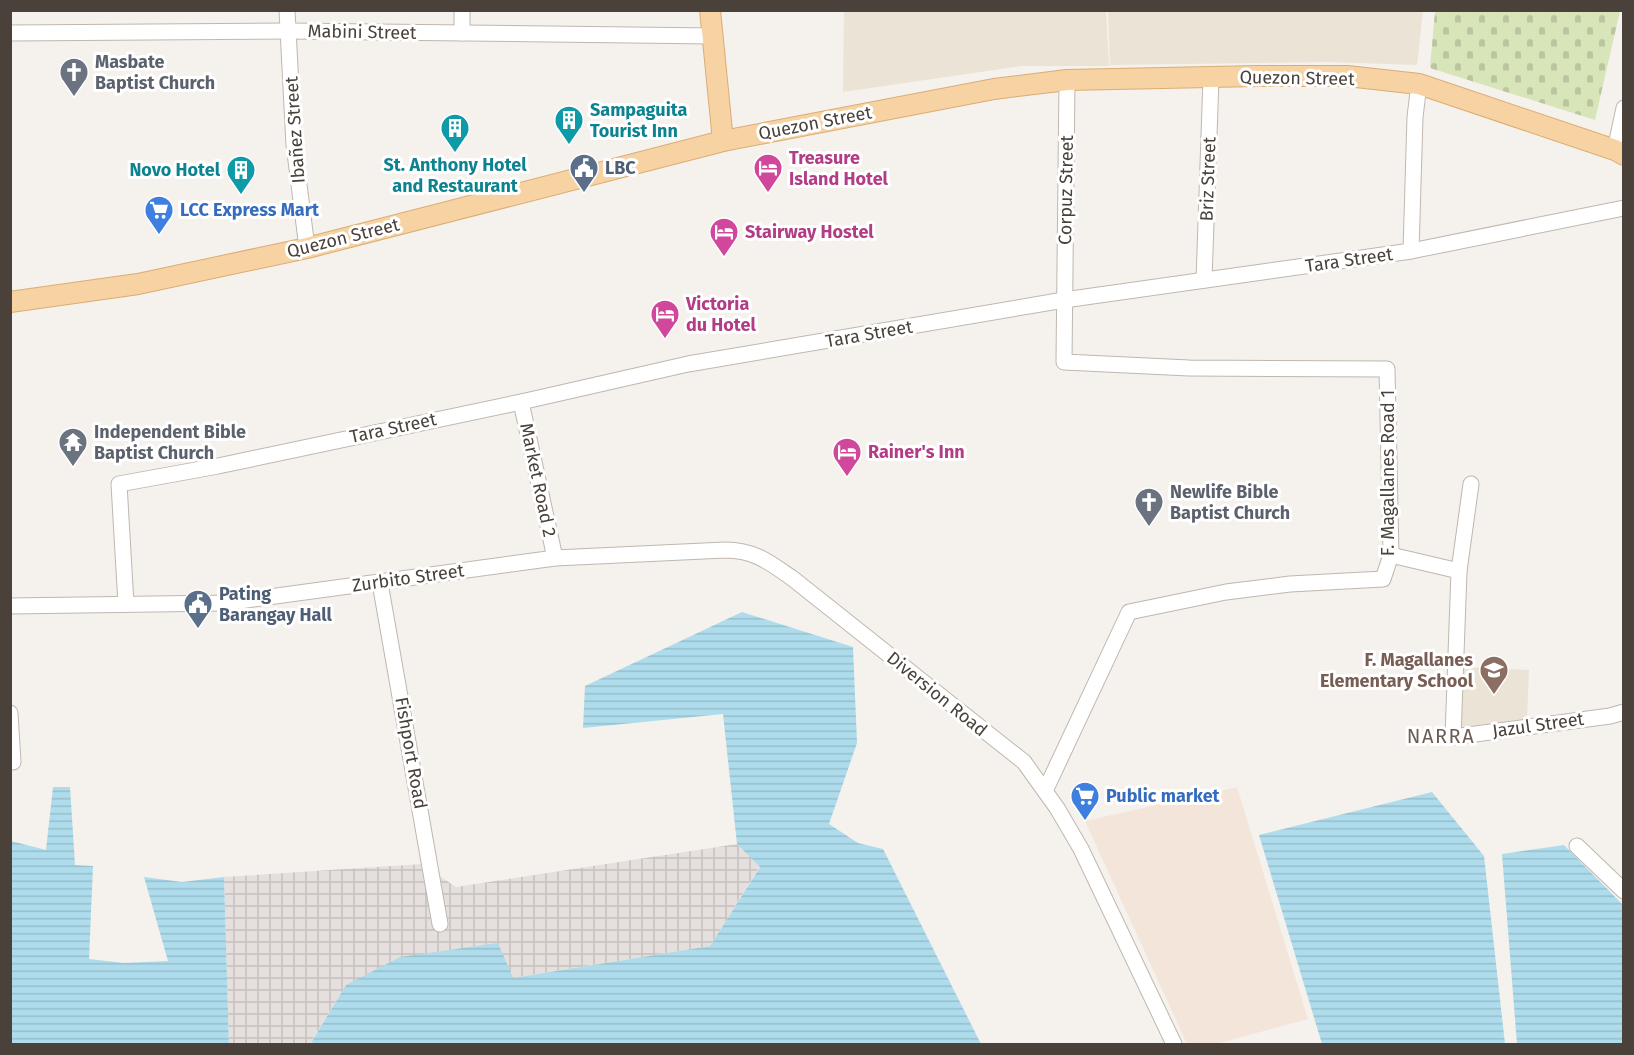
<svg xmlns="http://www.w3.org/2000/svg" width="1634" height="1055" viewBox="0 0 1634 1055" font-family="'Fira Sans',sans-serif">
	<style>
		.commercial { fill: #f4e5da }
		.industrial { fill: url(#industrial-grid) }
		.education { fill: #ece3d7 }
		.cemetery { fill: url(#cemetery-stones) }
		.water { fill: url(#water-rules) }
		.lines { fill: none; stroke-linecap: round; stroke-linejoin: round }
		.minor-casing { stroke: #c0b7af; stroke-width: 17 }
		.major-casing { stroke: #dbad73; stroke-width: 22 }
		.minor { stroke: #fff; stroke-width: 15 }
		.major { stroke: #f7d2a3; stroke-width: 20 }
		.labels { text-anchor: middle; dominant-baseline: central; stroke-width: 6; stroke-linejoin: round; paint-order: stroke }
		.street-label { font-size: 18px; fill: #49413a; stroke: #fff }
		.worship-label { font-size: 18px; font-weight: bold; fill: #5b616d; stroke: #fff; text-anchor: start }
		.culture-label { font-size: 18px; font-weight: bold; fill: #0d838f; stroke: #fff; text-anchor: start }
		.hotel-label { font-size: 18px; font-weight: bold; fill: #b23c85; stroke: #fff; text-anchor: start }
		.service-label { font-size: 18px; font-weight: bold; fill: #4e5e75; stroke: #fff; text-anchor: start }
		.shop-label { font-size: 18px; font-weight: bold; fill: #366cbe; stroke: #fff; text-anchor: start }
		.education-label { font-size: 18px; font-weight: bold; fill: #785e54; stroke: #fff; text-anchor: end }
		.neighbourhood-label { font-size: 20px; letter-spacing: 1.5px; fill: #6b5d52; stroke: #fff }
	</style>
	<defs>
		<pattern id="industrial-grid" width="8" height="8" patternUnits="userSpaceOnUse" patternTransform="scale(1.5)"><rect width="8" height="8" fill="#e5e0dd"/><path d="M0 4h8M4 0v8" fill="none" stroke="#c6c1be"/></pattern>
		<pattern id="cemetery-stones" width="16" height="16" patternUnits="userSpaceOnUse" patternTransform="scale(1.5)"><rect width="16" height="16" fill="#d8e5b9"/><path d="M2 7V4a2 2 0 0 1 4 0v3zM10 15v-3a2 2 0 0 1 4 0v3z" fill="#bbc6a0"/></pattern>
		<pattern id="water-rules" width="6" height="5" patternUnits="userSpaceOnUse" patternTransform="scale(1.5)"><rect width="6" height="5" fill="#aedcec"/><path d="M0 2.5h6" fill="none" stroke="#97becb"/></pattern>
	</defs>
	<rect width="100%" height="100%" fill="#f5f1ec"/>
	<polygon class="commercial" points="1237,787 1308,1019 1216,1044 1187,1044 1085,821"/>
	<polygon class="industrial" points="737,844 760,866 710,946 513,978 346,985 312,1040 313,1044 229,1044 224,877 422,864 456,887"/>
	<g class="education">
		<polygon points="844,11 1106,11 1109,66 1021,66 843,92"/>
		<polygon points="1108,11 1108,10 1423,11 1417,65 1328,62 1110,65"/>
		<polygon points="1461,667 1529,670 1527,720 1460,727"/>
	</g>
	<polygon class="cemetery" points="1435,11 1620,11 1595,120 1430,68"/>
	<g class="water">
		<polygon points="742,612 853,647 857,743 829,824 858,843 883,849 981,1044 313,1044 312,1041 346,985 400,957 498,943 513,978 710,946 760,867 737,844 723,714 583,728 585,686"/>
		<polygon points="53,787 70,787 75,865 93,866 89,959 124,963 168,961 144,877 182,882 224,877 229,1044 11,1044 11,841 46,850"/>
		<polygon points="1432,792 1484,856 1505,1044 1322,1044 1259,835"/>
		<polygon points="1564,845 1623,905 1623,1044 1517,1044 1502,854"/>
	</g>
	<g class="lines">
		<g class="minor-casing">
			<g id="minor">
				<polyline points="287,10 294,145 307,248"/>
				<polyline points="10,33 288,31 713,36"/>
				<polyline points="462,33 462,10"/>
				<polyline points="1615,150 1624,108"/>
				<polyline points="1411,251 1415,117 1419,84"/>
				<polyline points="1204,280 1211,78"/>
				<polyline points="521,402 555,558"/>
				<polyline points="1471,484 1459,571 1453,737 1610,716 1624,712"/>
				<polyline points="1391,555 1459,571"/>
				<polyline points="380,583 440,924"/>
				<polyline points="126,604 119,484 218,466 521,402 688,364 1064,300 1411,251 1624,208"/>
				<path d="M10 606 225 603 555 558 725 550C754 550 769 562 792 578L1024 762 1057 808 1081 849 1174 1044"/>
				<polyline points="10,713 13,762"/>
				<polyline points="1045,791 1129,612 1226,592 1290,584 1383,579 1391,555 1387,369 1189,368 1064,362 1067,80"/>
				<polyline points="1577,846 1624,891"/>
			</g>
		</g>
		<g class="major-casing">
			<g id="major">
				<polyline points="710,10 723,141"/>
				<polyline points="10,302 138,284 307,248 723,141 994,89 1067,80 1258,76 1347,76 1419,84 1615,150 1624,155"/>
			</g>
		</g>
		<use href="#minor" class="minor"/>
		<use href="#major" class="major"/>
	</g>
	<defs>
		<g id="church-pin" transform="scale(1.5)"><path d="M0 17L-7.5 6A9.5 9.5 0 1 1 7.5 6Z" fill="#6b7280" stroke="#fff"/><path d="M-1.2-6h2.4v3.5h3.3v2.4h-3.3V6h-2.4V-.1h-3.3v-2.4h3.3Z" fill="#fff"/></g>
		<g id="building-pin" transform="scale(1.5)"><path d="M0 17L-7.5 6A9.5 9.5 0 1 1 7.5 6Z" fill="#0f9aa8" stroke="#fff"/><path d="M-4-6H4V6H1V3H-1V6H-4ZM-2.5-4.3h1.7v1.8h-1.7ZM.8-4.3h1.7v1.8H.8ZM-2.5-1h1.7V.8h-1.7ZM.8-1h1.7V.8H.8Z" fill="#fff"/></g>
		<g id="civic-pin" transform="scale(1.5)"><path d="M0 17L-7.5 6A9.5 9.5 0 1 1 7.5 6Z" fill="#5c6f8a" stroke="#fff"/><path d="M-.6-6.5H3V-4.5H.6V-3L4-1V1h2V6H-6V1h2V-1L-.6-3ZM-1.2 2.5V6h2.4V2.5Z" fill="#fff"/></g>
		<g id="hotel-pin" transform="scale(1.5)"><path d="M0 17L-7.5 6A9.5 9.5 0 1 1 7.5 6Z" fill="#d1479c" stroke="#fff"/><path d="M-6-4.5h1.5V1H6V5H4.5V3h-9V5H-6ZM-4 0a1.8 1.8 0 1 1 3.6 0ZM.5 0V-2.5h3Q6-2.5 6 0Z" fill="#fff"/></g>
		<g id="supermarket-pin" transform="scale(1.5)"><path d="M0 17L-7.5 6A9.5 9.5 0 1 1 7.5 6Z" fill="#3f7fe0" stroke="#fff"/><path d="M-6-5.5h2.5l.6 2H6L4.5 2H-2.5L-4.4-4H-6ZM-1.5 3.2a1.3 1.3 0 1 0 .1 0ZM3 3.2a1.3 1.3 0 1 0 .1 0Z" fill="#fff"/></g>
		<g id="temple-pin" transform="scale(1.5)"><path d="M0 17L-7.5 6A9.5 9.5 0 1 1 7.5 6Z" fill="#6b7280" stroke="#fff"/><path d="M0-6L5-2H3V0L6.5 2.5H4V6H1.5V3h-3V6H-4V2.5H-6.5L-3 0V-2H-5Z" fill="#fff"/></g>
		<g id="school-pin" transform="scale(1.5)"><path d="M0 17L-7.5 6A9.5 9.5 0 1 1 7.5 6Z" fill="#8d6e63" stroke="#fff"/><path d="M0-5L7-2L0 1L-7-2ZM-4 1L0 2.5L4 1V4Q0 6-4 4Z" fill="#fff"/></g>
	</defs>
	<g fill-rule="evenodd">
		<use href="#church-pin" x="74" y="72"/>
		<use href="#building-pin" x="569" y="120"/>
		<use href="#building-pin" x="455" y="128"/>
		<use href="#civic-pin" x="584" y="168"/>
		<use href="#hotel-pin" x="768" y="168"/>
		<use href="#building-pin" x="241" y="170"/>
		<use href="#supermarket-pin" x="159" y="210"/>
		<use href="#hotel-pin" x="724" y="232"/>
		<use href="#hotel-pin" x="665" y="314"/>
		<use href="#temple-pin" x="73" y="442"/>
		<use href="#hotel-pin" x="847" y="452"/>
		<use href="#church-pin" x="1149" y="502"/>
		<use href="#civic-pin" x="198" y="604"/>
		<use href="#school-pin" x="1494" y="670"/>
		<use href="#supermarket-pin" x="1085" y="796"/>
	</g>
	<g class="labels">
		<g class="street-label">
			<text transform="translate(362 32) rotate(1)">Mabini Street</text>
			<text transform="translate(1297 78) rotate(1)">Quezon Street</text>
			<text transform="translate(815 123) rotate(-11)">Quezon Street</text>
			<text transform="translate(295 130) rotate(-94)">Ibañez Street</text>
			<text transform="translate(1208 179) rotate(-88)">Briz Street</text>
			<text transform="translate(1066 190) rotate(-89)">Corpuz Street</text>
			<text transform="translate(343 238) rotate(-14)">Quezon Street</text>
			<text transform="translate(1349 260) rotate(-8)">Tara Street</text>
			<text transform="translate(869 334) rotate(-10)">Tara Street</text>
			<text transform="translate(393 428) rotate(-12)">Tara Street</text>
			<text transform="translate(1388 473) rotate(-90)">F. Magallanes Road 1</text>
			<text transform="translate(538 480) rotate(78)">Market Road 2</text>
			<text transform="translate(408 578) rotate(-8)">Zurbito Street</text>
			<text transform="translate(937 694) rotate(39)">Diversion Road</text>
			<text transform="translate(1538 725) rotate(-8)">Jazul Street</text>
			<text transform="translate(411 753) rotate(80)">Fishport Road</text>
		</g>
		<g class="worship-label">
			<text x="95" y="62">Masbate<tspan x="95" dy="21">Baptist Church</tspan></text>
			<text x="94" y="432">Independent Bible<tspan x="94" dy="21">Baptist Church</tspan></text>
			<text x="1170" y="492">Newlife Bible<tspan x="1170" dy="21">Baptist Church</tspan></text>
		</g>
		<g class="culture-label">
			<text x="590" y="110">Sampaguita<tspan x="590" dy="21">Tourist Inn</tspan></text>
			<text x="455" y="165" text-anchor="middle">St. Anthony Hotel<tspan x="455" dy="21">and Restaurant</tspan></text>
			<text x="220" y="170" text-anchor="end">Novo Hotel</text>
		</g>
		<g class="hotel-label">
			<text x="789" y="158">Treasure<tspan x="789" dy="21">Island Hotel</tspan></text>
			<text x="745" y="232">Stairway Hostel</text>
			<text x="686" y="304">Victoria<tspan x="686" dy="21">du Hotel</tspan></text>
			<text x="868" y="452">Rainer's Inn</text>
		</g>
		<g class="service-label">
			<text x="605" y="168">LBC</text>
			<text x="219" y="594">Pating<tspan x="219" dy="21">Barangay Hall</tspan></text>
		</g>
		<g class="shop-label">
			<text x="180" y="210">LCC Express Mart</text>
			<text x="1106" y="796">Public market</text>
		</g>
		<g class="education-label">
			<text x="1473" y="660">F. Magallanes<tspan x="1473" dy="21">Elementary School</tspan></text>
		</g>
		<g class="neighbourhood-label">
			<text x="1441" y="736">NARRA</text>
		</g>
	</g>
	<rect width="1634" height="1055" fill="none" stroke="#49413a" stroke-width="24"/>
</svg>
